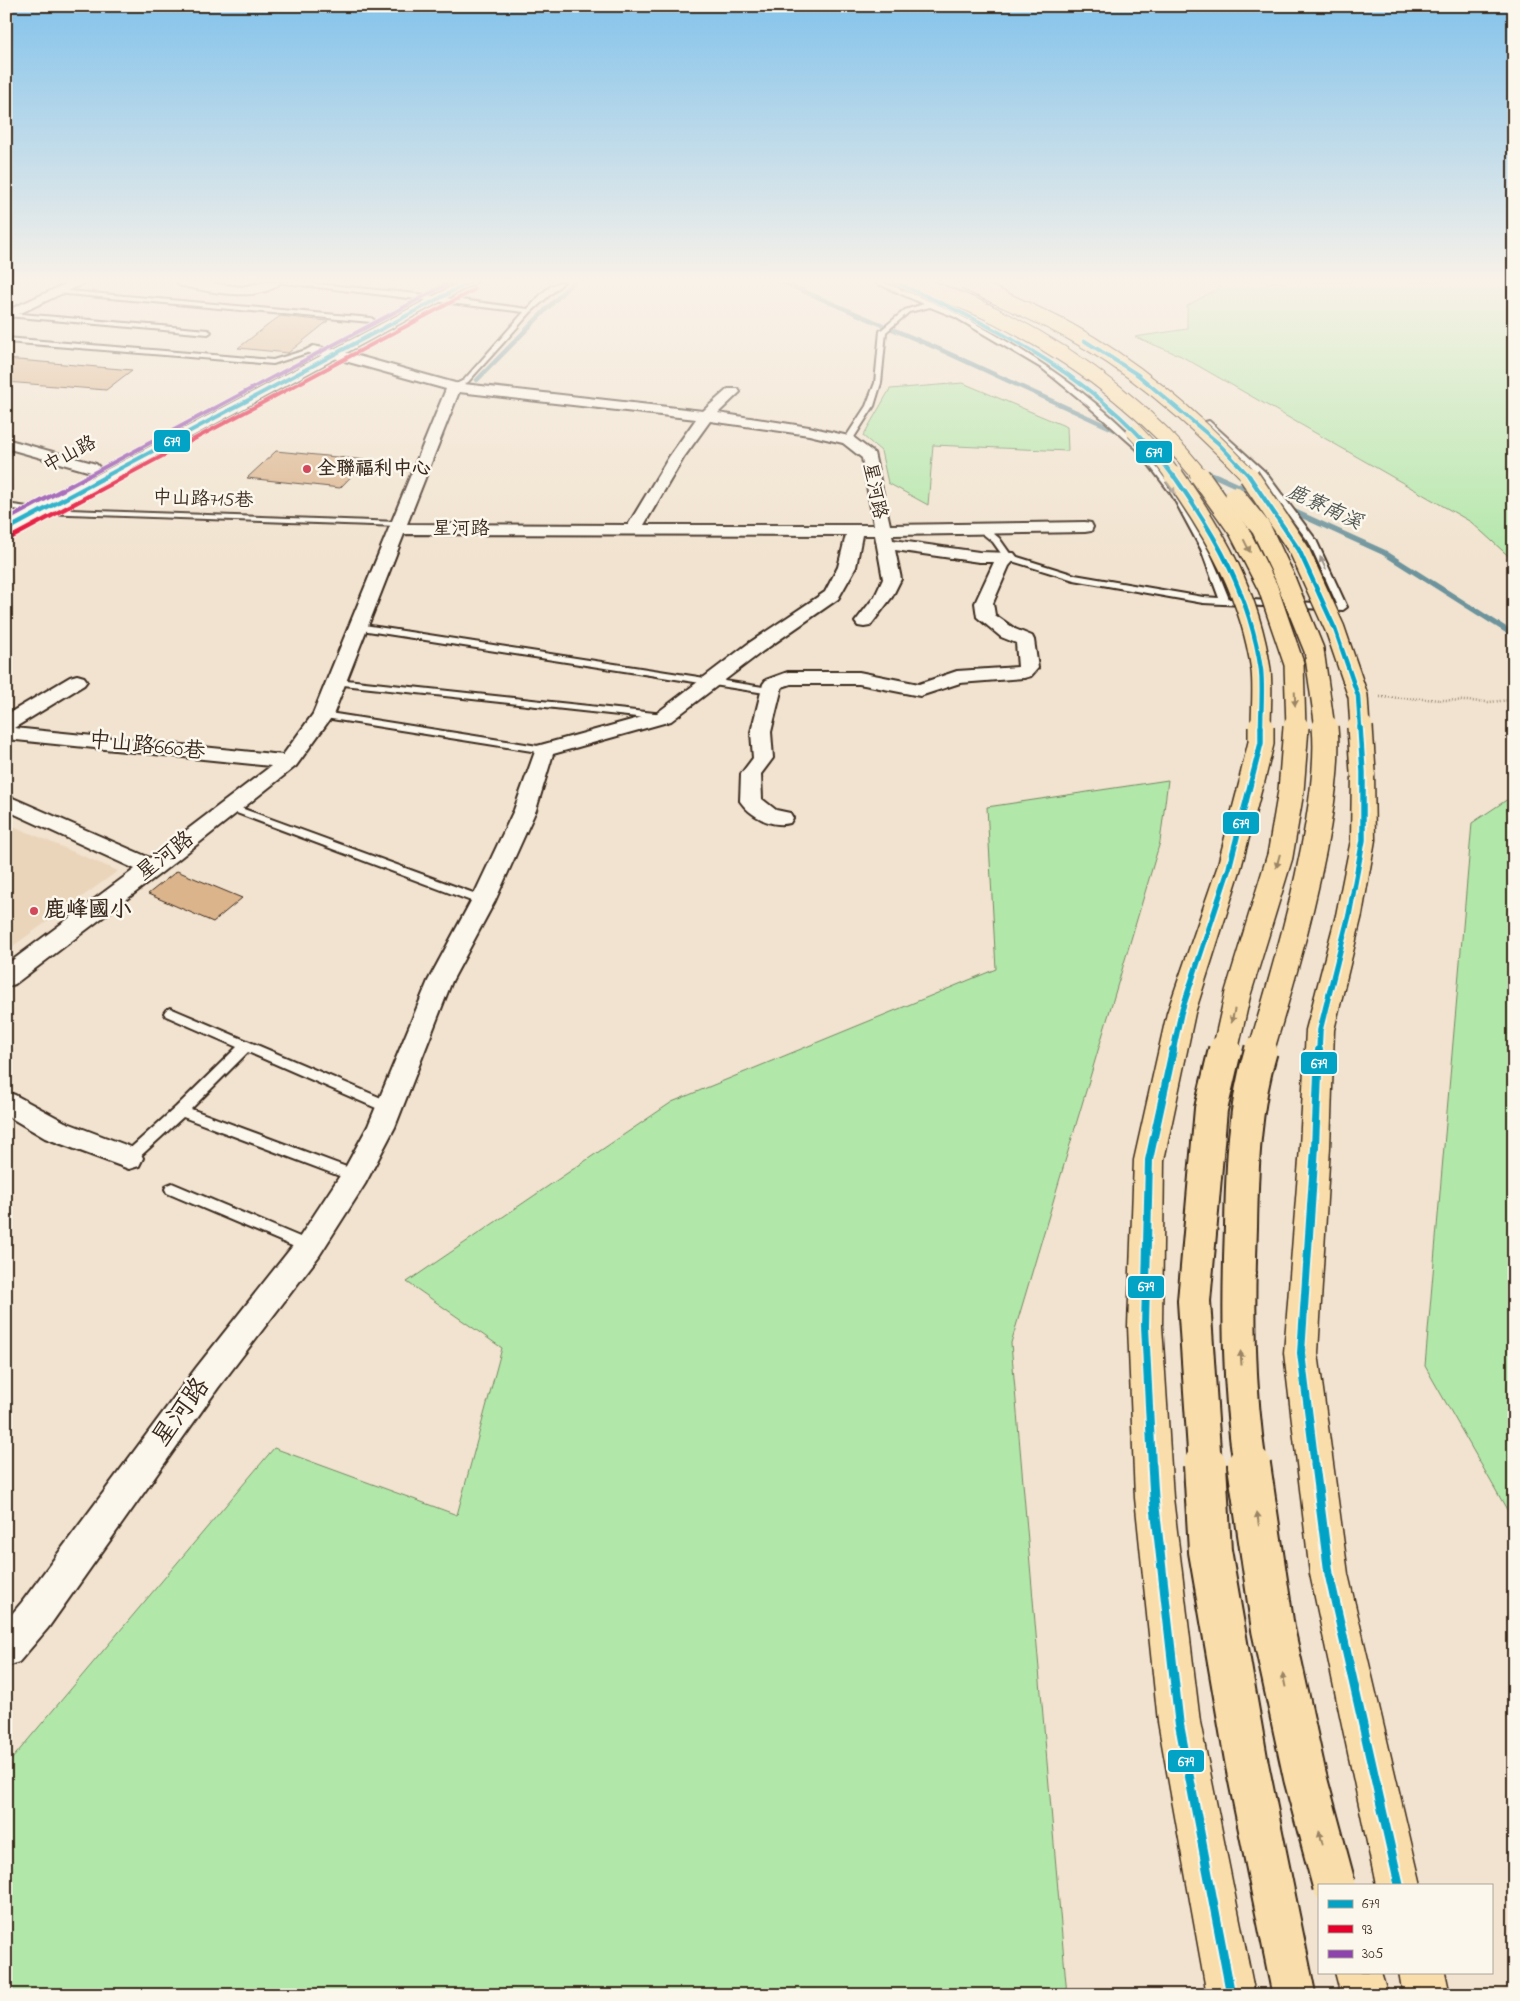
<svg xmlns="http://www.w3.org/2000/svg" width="1520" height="2001" viewBox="0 0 1520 2001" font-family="'Indie Flower','LXGW WenKai TC',sans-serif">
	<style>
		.built { fill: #ead5bb }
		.green { fill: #b2e7aa; stroke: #768864 }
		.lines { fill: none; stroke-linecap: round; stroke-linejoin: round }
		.stream-far1 { stroke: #6d939c; stroke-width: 4.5 }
		.stream { stroke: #6d939c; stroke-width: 5.5 }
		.building { fill: #dbb48c; stroke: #3b2a1e }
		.service-casing { stroke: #3b2a1e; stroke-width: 4 }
		.minor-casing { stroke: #3b2a1e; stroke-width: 4 }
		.tertiary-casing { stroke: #3b2a1e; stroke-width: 3 }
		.primary-casing { stroke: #3b2a1e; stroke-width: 3 }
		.path { stroke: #3b2a1e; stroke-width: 2.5; stroke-dasharray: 0.5 2.5; stroke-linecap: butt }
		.service { fill: #fbf7ec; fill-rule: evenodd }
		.minor { fill: #fbf7ec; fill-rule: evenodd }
		.tertiary { fill: #fbf7ec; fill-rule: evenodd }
		.primary { fill: #f9deab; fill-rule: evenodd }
		.primary-bridge-far4-casing { stroke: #3b2a1e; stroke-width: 17; stroke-linecap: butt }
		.primary-bridge-far3-casing { stroke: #3b2a1e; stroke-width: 22; stroke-linecap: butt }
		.primary-bridge-far2-casing { stroke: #3b2a1e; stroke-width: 28; stroke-linecap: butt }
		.primary-bridge-far1-casing { stroke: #3b2a1e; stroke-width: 36; stroke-linecap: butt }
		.primary-bridge-casing { stroke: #3b2a1e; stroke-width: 46; stroke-linecap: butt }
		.primary-bridge-far4 { stroke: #f9deab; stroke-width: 15 }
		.primary-bridge-far3 { stroke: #f9deab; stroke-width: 19 }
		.primary-bridge-far2 { stroke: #f9deab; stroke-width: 25 }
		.primary-bridge-far1 { stroke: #f9deab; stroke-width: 32 }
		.primary-bridge { stroke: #f9deab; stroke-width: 42 }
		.bus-1-far4-casing { stroke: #fbf7ec; stroke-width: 5.5 }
		.bus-1-far3-casing { stroke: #fbf7ec; stroke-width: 7 }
		.bus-1-far2-casing { stroke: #fbf7ec; stroke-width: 9 }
		.bus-1-far1-casing { stroke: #fbf7ec; stroke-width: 11 }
		.bus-1-casing { stroke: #fbf7ec; stroke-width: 13 }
		.bus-2-far1-casing { stroke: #fbf7ec; stroke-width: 5.5 }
		.bus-2-casing { stroke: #fbf7ec; stroke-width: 7 }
		.bus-3-far1-casing { stroke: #fbf7ec; stroke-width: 5.5 }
		.bus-3-casing { stroke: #fbf7ec; stroke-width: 7 }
		.bus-1-far4 { stroke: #03a3c5; stroke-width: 4 }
		.bus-1-far3 { stroke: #03a3c5; stroke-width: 4.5 }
		.bus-1-far2 { stroke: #03a3c5; stroke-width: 5.5 }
		.bus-1-far1 { stroke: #03a3c5; stroke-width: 8 }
		.bus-1 { stroke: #03a3c5; stroke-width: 9 }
		.bus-2-far1 { stroke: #e4002b; stroke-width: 4 }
		.bus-2 { stroke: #e4002b; stroke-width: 4.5 }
		.bus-3-far1 { stroke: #8e44ad; stroke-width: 4 }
		.bus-3 { stroke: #8e44ad; stroke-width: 4.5 }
		.oneway { fill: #9b9085 }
		.oneway2 { fill: #9a8464 }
		.poi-dot { fill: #d1495b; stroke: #fbf7ec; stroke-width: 2 }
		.labels { text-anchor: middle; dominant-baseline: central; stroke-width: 5; stroke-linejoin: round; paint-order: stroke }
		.far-street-label { font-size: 19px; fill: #3b2a1e; stroke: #fbf7ec }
		.far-poi-label { font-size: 19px; font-weight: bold; fill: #3b2a1e; stroke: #fbf7ec; text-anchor: start }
		.far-water-label { font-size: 20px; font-style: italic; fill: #505652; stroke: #fbf7ec }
		.street-label { font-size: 22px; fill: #3b2a1e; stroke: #fbf7ec }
		.poi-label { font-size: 22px; font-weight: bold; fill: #3b2a1e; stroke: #fbf7ec; text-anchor: start }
		.near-street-label { font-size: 26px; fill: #3b2a1e; stroke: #fbf7ec }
		.line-badge { stroke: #fbf7ec; stroke-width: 2 }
		.badge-label { font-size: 14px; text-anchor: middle; font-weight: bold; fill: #fff }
	</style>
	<rect width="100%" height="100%" fill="#f1e3cf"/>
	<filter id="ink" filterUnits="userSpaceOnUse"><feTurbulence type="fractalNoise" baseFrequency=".02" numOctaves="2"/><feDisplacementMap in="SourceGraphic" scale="10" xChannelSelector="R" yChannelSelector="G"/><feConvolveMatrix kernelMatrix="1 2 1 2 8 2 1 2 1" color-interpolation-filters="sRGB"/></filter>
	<g filter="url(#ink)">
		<polygon class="built" points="6,823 118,871 6,951"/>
		<g class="green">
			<polygon points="1212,282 1514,282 1514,561 1471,522 1181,356 1135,337 1187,329 1187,306 1220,287"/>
			<polygon points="963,383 1067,427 1068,451 933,445 928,505 888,483 881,451 863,436 890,389"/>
			<polygon points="1168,780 1160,842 1011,1343 1067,1995 6,1995 6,1766 274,1448 457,1515 502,1348 407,1282 672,1102 996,969 987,807"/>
			<polygon points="1514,795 1514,1522 1425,1366 1472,823"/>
		</g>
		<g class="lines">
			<g class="stream-far1">
				<polyline points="782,282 939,349 1124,434"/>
				<polyline points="477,380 573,282"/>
				<polyline points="1157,449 1183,461"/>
				<polyline points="1202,470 1219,477"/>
			</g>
			<g class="stream">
				<polyline points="1216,476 1256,494"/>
				<polyline points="1286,508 1383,552 1514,635"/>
			</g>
		</g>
		<g class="building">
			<polygon points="280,316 328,321 288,353 238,348"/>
			<polygon points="6,359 30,361 132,370 106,390 6,382"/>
			<polygon points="276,451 367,460 340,488 247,478"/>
			<polygon points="177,871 242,898 213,922 148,894"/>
		</g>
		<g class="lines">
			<g class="service-casing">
				<g id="service">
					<path d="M276 282H298L417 294 528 309C538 299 549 282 564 282L531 312 468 382 454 389 452 388V386L464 380 524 312Z"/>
					<path d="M874 282H883C908 293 935 302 959 315 1036 354 1135 422 1180 496 1200 528 1215 563 1229 599L1337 604 1309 542 1259 476 1202 423 1209 421 1265 472 1316 540 1347 607 1343 610 1203 603 1074 580 1005 559 993 542 977 529V525H983L999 538 1011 555 1075 575 1203 597 1219 598 1201 549 1172 495 1137 449 1086 404 1043 369 955 317 930 307 909 312 886 332 881 383 874 406 851 442H845L844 440 866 406 875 383 880 331 905 310 924 304Z"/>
					<polygon points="58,290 371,318 374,320 371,322 56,293"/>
					<polygon points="9,313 208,330 211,332 208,334 7,316 7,314"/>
					<polygon points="6,338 273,360 313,348 316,350 273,364 6,342"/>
					<polygon points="6,504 42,509 399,522 403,524 399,526 42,513 6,508"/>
					<polygon points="358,624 763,687 773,681 778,684 765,693 355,629 355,625"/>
					<polygon points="337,679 664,714 669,717 664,720 334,684 332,682"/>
					<polygon points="323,712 544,747 549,750 544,753 319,717 318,715"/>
					<polygon points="230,804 487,898 489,901 487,904 479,904 226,809 225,807"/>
					<polygon points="170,1008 393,1103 395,1107 393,1111 388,1112 383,1111 248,1052 191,1109 360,1172 362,1176 360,1180 355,1182 350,1180 183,1117 134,1162 129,1164 124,1162 122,1158 124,1154 176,1107 237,1047 166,1016 164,1013 166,1010"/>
					<polygon points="172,1183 314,1243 316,1247 314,1251 309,1253 304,1251 167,1193 165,1189 167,1185"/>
				</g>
			</g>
			<g class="minor-casing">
				<g id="minor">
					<polygon points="70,282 86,282 6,320 6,311"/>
					<path d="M177 282H203L241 287 265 282H281C261 304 204 291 179 285Z"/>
					<path d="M313 346 340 351 455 383 703 411 728 389H738L740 392 718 413 809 427 853 437 874 453 890 525 1085 522 1091 523 1093 527 1091 531 1085 532 892 535 893 540 979 552 1014 553 1017 557 1009 566 993 603 995 615 1015 629 1032 636 1034 640 1038 668 1031 676 1024 678 960 683 920 696 859 684H791L782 687 771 732 773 758 761 774 762 799 776 810 790 813 793 818 790 823C772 828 750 816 740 801L741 774 753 758 751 732 763 684 766 680 788 672H859L919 684 957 671 1018 667 1016 643 1001 637 977 617 975 603 994 562H979L895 550 901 579 892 597 870 626 864 627 858 626 855 622 875 596 883 579 875 535H862L856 567 838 599 763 651 671 721 553 754 536 810 495 901 452 981 395 1127 365 1184 319 1256 218 1388 48 1628 19 1662 6 1667V1621L22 1602 196 1368 299 1238 345 1168 368 1126 428 981 471 901 514 810 537 746 657 713 749 643 825 592 838 567 846 535 404 534 333 715 296 766 161 873 15 984 6 987V965L135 869 6 810V795L150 858 271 766 6 739V715L70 677 77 675 84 677 87 681 84 685 14 728 283 755 313 714 446 389 334 358 308 353 306 350ZM459 392 696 419 669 457 628 525 407 524ZM710 421 809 435 843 443 862 458 874 525H644L684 457Z"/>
					<polygon points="6,439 96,464 99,467 96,470 91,472 6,448"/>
					<polygon points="6,1092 15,1095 65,1122 139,1150 143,1158 139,1166 129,1169 45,1138 6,1115"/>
				</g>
			</g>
			<g class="tertiary-casing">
				<polygon id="tertiary" points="460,282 477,282 12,534 6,535 6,523"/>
			</g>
			<g class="primary-casing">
				<g id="primary">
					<polygon points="1363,765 1371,767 1374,772 1375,840 1362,915 1334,1030 1330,1147 1318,1353 1348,1574 1421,1885 1376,1885 1310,1574 1284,1353 1300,1147 1306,1030 1336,915 1351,840 1352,772 1355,767"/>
					<polygon points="1252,773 1260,775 1264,780 1241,868 1195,1013 1164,1160 1162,1326 1173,1498 1200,1722 1255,1995 1207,1995 1158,1722 1135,1498 1128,1326 1134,1160 1167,1013 1217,868 1240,780 1244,775"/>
					<polygon points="1335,1972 1381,1972 1388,1995 1341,1995"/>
					<polygon points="1399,1972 1445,1972 1450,1995 1403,1995"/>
				</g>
			</g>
			<polyline class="path" points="1380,697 1488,702 1514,700"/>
			<use href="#service" class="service"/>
			<use href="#minor" class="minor"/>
			<use href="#tertiary" class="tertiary"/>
			<use href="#primary" class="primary"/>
			<g class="primary-bridge-far4-casing">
				<g id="primary-bridge-far4">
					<path d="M915 282C942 293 970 303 996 316 1075 356 1146 408 1201 477"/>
					<path d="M965 282C999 298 1036 313 1069 331 1137 368 1197 421 1250 477"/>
					<polyline points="1134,431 1164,463 1174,477"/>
				</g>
			</g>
			<g class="primary-bridge-far3-casing">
				<g id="primary-bridge-far3">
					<path d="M1174 476C1217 537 1250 595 1261 670 1263 689 1261 709 1261 728"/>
					<polyline points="1200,476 1239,531 1268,588 1294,664 1296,728"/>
					<polyline points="1249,476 1299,550 1335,629 1358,696 1360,728"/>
					<polyline points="1235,496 1261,528 1284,576 1314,650 1325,728"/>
				</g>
			</g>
			<g class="primary-bridge-far2-casing">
				<g id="primary-bridge-far2">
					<polyline points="1360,727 1363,772"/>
					<polyline points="1252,780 1261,743 1261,727"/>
					<polyline points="1225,1051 1238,993 1280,856 1291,791 1296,727"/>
					<path d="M1261 1051C1283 976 1305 902 1318 825 1323 795 1328 758 1325 727"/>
				</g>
			</g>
			<g class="primary-bridge-far1-casing">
				<g id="primary-bridge-far1">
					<polyline points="1205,1466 1194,1301 1211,1109 1225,1050"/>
					<path d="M1250 1466C1238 1387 1238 1307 1241 1227 1242 1167 1244 1107 1261 1050"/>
				</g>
			</g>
			<g class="primary-bridge-casing">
				<g id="primary-bridge">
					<polyline points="1205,1465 1210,1551 1247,1765 1294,1995"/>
					<polyline points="1249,1465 1273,1629 1305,1777 1334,1885"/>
				</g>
			</g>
			<use href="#primary-bridge-far4" class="primary-bridge-far4"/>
			<use href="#primary-bridge-far3" class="primary-bridge-far3"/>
			<use href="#primary-bridge-far2" class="primary-bridge-far2"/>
			<use href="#primary-bridge-far1" class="primary-bridge-far1"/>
			<use href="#primary-bridge" class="primary-bridge"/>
			<g class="bus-1-far4-casing">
				<g id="bus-1-far4">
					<path d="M894 282C998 326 1107 384 1174 477"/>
					<polyline points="1085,341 1138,375 1218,443 1250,477"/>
					<polyline points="104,477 470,282"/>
				</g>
			</g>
			<g class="bus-1-far3-casing">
				<g id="bus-1-far3">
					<path d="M1174 476C1217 537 1250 595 1261 670 1263 689 1261 709 1261 728"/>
					<polyline points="1249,476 1299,550 1335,629 1358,696 1360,728"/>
					<polyline points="6,530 107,476"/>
				</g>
			</g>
			<g class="bus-1-far2-casing">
				<g id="bus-1-far2">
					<polyline points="1173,1051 1181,1013 1229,868 1261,743 1261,727"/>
					<polyline points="1319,1051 1320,1030 1349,915 1363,840 1363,772 1360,727"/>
				</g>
			</g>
			<g class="bus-1-far1-casing">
				<g id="bus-1-far1">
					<polyline points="1152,1466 1145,1326 1149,1160 1173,1050"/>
					<polyline points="1315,1466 1301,1353 1315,1147 1319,1050"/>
				</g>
			</g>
			<g class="bus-1-casing">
				<g id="bus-1">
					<polyline points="1152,1465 1154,1498 1179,1722 1231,1995"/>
					<polyline points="1315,1465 1329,1574 1399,1885"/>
				</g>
			</g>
			<g class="bus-2-far1-casing">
				<polyline id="bus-2-far1" points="123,477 474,290"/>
			</g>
			<g class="bus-2-casing">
				<polyline id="bus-2" points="10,538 126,476"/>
			</g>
			<g class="bus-3-far1-casing">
				<polyline id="bus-3-far1" points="86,477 451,282"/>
			</g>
			<g class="bus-3-casing">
				<polyline id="bus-3" points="6,520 88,476"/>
			</g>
			<use href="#bus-1-far4" class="bus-1-far4"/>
			<use href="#bus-1-far3" class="bus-1-far3"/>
			<use href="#bus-1-far2" class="bus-1-far2"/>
			<use href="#bus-1-far1" class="bus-1-far1"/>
			<use href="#bus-1" class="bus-1"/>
			<use href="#bus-2-far1" class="bus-2-far1"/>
			<use href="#bus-2" class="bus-2"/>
			<use href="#bus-3-far1" class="bus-3-far1"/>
			<use href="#bus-3" class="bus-3"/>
		</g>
		<defs><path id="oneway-solid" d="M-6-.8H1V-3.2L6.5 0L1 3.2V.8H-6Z" transform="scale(1.25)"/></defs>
		<g class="oneway">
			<use href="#oneway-solid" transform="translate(1171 488) rotate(54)"/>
			<use href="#oneway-solid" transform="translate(1323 563) rotate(-115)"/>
		</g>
		<g class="oneway2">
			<use href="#oneway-solid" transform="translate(1247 546) rotate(63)"/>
			<use href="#oneway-solid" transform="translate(1295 699) rotate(88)"/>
			<use href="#oneway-solid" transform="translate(1278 861) rotate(105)"/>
			<use href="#oneway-solid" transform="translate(1233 1016) rotate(103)"/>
			<use href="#oneway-solid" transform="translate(1241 1358) rotate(-94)"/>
			<use href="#oneway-solid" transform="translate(1258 1519) rotate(-98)"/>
			<use href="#oneway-solid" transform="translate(1284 1680) rotate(-102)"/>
			<use href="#oneway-solid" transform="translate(1321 1838) rotate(-105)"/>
		</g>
	</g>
	<linearGradient id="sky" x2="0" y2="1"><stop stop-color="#84c3eb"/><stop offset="0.5" stop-color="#f9f2e9"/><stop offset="1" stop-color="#f9f2e9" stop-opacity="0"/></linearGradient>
	<rect width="1520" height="562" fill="url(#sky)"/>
	<g class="poi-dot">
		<circle cx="307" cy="469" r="5"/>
		<circle cx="34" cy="911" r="5"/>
	</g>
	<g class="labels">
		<g class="far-street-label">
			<text transform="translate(70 455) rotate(-28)">中山路</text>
			<text transform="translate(874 491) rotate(78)">星河路</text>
			<text transform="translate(203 500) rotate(2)">中山路715巷</text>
			<text x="461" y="529">星河路</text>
		</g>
		<g class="far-poi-label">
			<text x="317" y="469">全聯福利中心</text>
		</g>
		<g class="far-water-label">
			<text transform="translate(1324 508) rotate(25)">鹿寮南溪</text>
		</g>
		<g class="street-label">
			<text transform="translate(147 747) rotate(6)">中山路660巷</text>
			<text transform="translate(166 857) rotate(-38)">星河路</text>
		</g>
		<g class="poi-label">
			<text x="44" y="911">鹿峰國小</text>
		</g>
		<g class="near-street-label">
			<text transform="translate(182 1413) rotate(-54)">星河路</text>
		</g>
	</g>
	<g class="line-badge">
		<rect x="153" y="429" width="38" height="24" rx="5" fill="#03a3c5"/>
		<rect x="1135" y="440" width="38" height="24" rx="5" fill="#03a3c5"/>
		<rect x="1222" y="811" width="38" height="24" rx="5" fill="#03a3c5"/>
		<rect x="1300" y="1051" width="38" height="24" rx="5" fill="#03a3c5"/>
		<rect x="1127" y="1275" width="38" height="24" rx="5" fill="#03a3c5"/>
		<rect x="1167" y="1749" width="38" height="24" rx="5" fill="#03a3c5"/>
	</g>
	<g class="badge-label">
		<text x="172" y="446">679</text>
		<text x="1154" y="457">679</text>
		<text x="1241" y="828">679</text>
		<text x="1319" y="1068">679</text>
		<text x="1146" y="1291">679</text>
		<text x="1186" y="1766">679</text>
	</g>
	<rect width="1520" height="2001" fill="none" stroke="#fbf7ec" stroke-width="25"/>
	<rect x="12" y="12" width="1495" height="1976" fill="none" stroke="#3b2a1e" stroke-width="2" filter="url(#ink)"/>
	<rect x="1318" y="1884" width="175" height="90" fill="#fbf7ec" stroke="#aea59a"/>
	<rect x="1328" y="1900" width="25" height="8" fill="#03a3c5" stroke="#aea59a"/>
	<text x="1362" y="1908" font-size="15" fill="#3b2a1e">679</text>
	<rect x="1328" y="1925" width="25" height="8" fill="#e4002b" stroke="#aea59a"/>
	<text x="1362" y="1934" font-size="15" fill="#3b2a1e">93</text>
	<rect x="1328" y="1950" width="25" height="8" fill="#8e44ad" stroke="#aea59a"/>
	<text x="1362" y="1958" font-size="15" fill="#3b2a1e">305</text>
</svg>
